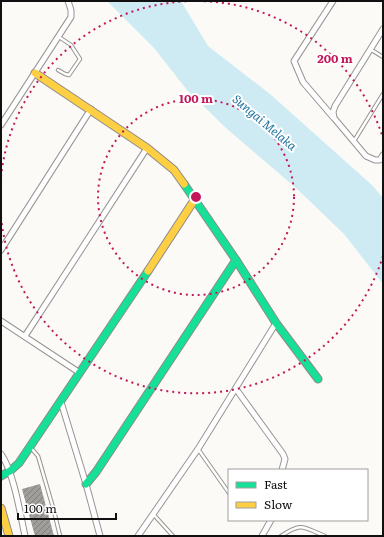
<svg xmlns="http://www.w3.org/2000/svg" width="384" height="537" viewBox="0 0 384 537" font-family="Literata,serif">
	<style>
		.water { fill: #ceebf4 }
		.building { fill: url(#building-hatch) }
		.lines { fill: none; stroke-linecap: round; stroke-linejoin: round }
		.lane-casing { stroke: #969594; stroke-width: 4.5 }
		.street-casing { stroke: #969594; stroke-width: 7 }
		.fast-casing { stroke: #8d8c8a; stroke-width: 9 }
		.slow-casing { stroke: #8d8c8a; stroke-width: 9 }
		.lane { stroke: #fffefe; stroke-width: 2.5 }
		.street { stroke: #fffefe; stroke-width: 5 }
		.fast { stroke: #16e098; stroke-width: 7 }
		.slow { stroke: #ffcf43; stroke-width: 7 }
		.ring { fill: none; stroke: #c2185b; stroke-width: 2; stroke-dasharray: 2 4 }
		.labels { text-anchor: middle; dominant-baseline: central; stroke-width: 4; stroke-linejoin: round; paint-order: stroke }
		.water-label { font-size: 12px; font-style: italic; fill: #1f739c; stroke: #fff }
		.centre { fill: #c2185b; stroke: #fff; stroke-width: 2 }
		.ring-label { font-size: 12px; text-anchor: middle; font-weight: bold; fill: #c2185b; stroke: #fff; stroke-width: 4; stroke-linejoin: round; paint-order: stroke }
	</style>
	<defs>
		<pattern id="building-hatch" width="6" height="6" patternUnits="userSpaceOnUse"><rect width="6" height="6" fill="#a09e9b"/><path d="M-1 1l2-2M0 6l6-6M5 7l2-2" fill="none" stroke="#817f7d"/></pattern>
	</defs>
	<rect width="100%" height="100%" fill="#fcfaf6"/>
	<polygon class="water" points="107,1 181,1 208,46 270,94 373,186 383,198 383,284 344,234 296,188 226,128 187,90 154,48"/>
	<polygon class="building" points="40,484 54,536 35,536 22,489"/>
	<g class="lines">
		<g class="lane-casing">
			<g id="lane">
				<polyline points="370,49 383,57"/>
				<polyline points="58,70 65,74 69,75 80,59 71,45 59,37"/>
				<polyline points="354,141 383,94"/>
				<polyline points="31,448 38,456 54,511 60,536"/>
				<polyline points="198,449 229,493"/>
				<polyline points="154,515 173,536"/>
				<path d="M281 536C303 522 302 527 325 536"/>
			</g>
		</g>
		<g class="street-casing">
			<g id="street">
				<polyline points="333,1 294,61 303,82 333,117"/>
				<polyline points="383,29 335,106 333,112 334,118 366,156 375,160 380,160 383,155"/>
				<polyline points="1,125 71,17 71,10 68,1"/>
				<polyline points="1,250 91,109"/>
				<polyline points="1,321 80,373"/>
				<polyline points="25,336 147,148"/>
				<polyline points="236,389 283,454 285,459 282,470"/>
				<polyline points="61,402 86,484 100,536"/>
				<path d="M1 454C14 473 20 513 25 536"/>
				<polyline points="138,536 198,449 276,323"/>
				<polyline points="262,536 271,520"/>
			</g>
		</g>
		<g class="fast-casing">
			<g id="fast">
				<polyline points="184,184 236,260 276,323 318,379"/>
				<polyline points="1,476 10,471 19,463 148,271"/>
				<polyline points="86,484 96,472 236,260"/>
			</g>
		</g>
		<g class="slow-casing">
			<g id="slow">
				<polyline points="35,73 147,148 174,170 184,184"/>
				<polyline points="148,271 195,199"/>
				<polyline points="1,508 9,536"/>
			</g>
		</g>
		<use href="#lane" class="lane"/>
		<use href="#street" class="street"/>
		<use href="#fast" class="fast"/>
		<use href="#slow" class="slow"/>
	</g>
	<g class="ring">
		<circle cx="196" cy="197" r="98"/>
		<path d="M383 256A196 196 0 0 1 1 217M1 177A196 196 0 0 1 194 1M198 1A196 196 0 0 1 383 138"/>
	</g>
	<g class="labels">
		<g class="water-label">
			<text transform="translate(265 122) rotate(40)">Sungai Melaka</text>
		</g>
	</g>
	<circle cx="196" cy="197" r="6" class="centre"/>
	<g class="ring-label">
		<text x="335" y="63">200 m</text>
		<text x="196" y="103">100 m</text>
	</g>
	<rect width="384" height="537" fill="none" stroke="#101010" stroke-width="4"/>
	<rect x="228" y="469" width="140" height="52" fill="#ffffff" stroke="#9f9f9f"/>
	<rect x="236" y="482" width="20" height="6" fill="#16e098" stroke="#9f9f9f"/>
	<text x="264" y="489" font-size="12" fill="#101010">Fast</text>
	<rect x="236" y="502" width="20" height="6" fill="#ffcf43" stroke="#9f9f9f"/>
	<text x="264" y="509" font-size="12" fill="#101010">Slow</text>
	<path d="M18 513v6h98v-6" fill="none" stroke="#101010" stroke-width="2"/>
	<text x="24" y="513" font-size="12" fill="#101010" stroke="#ffffff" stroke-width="3" paint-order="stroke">100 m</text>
</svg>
